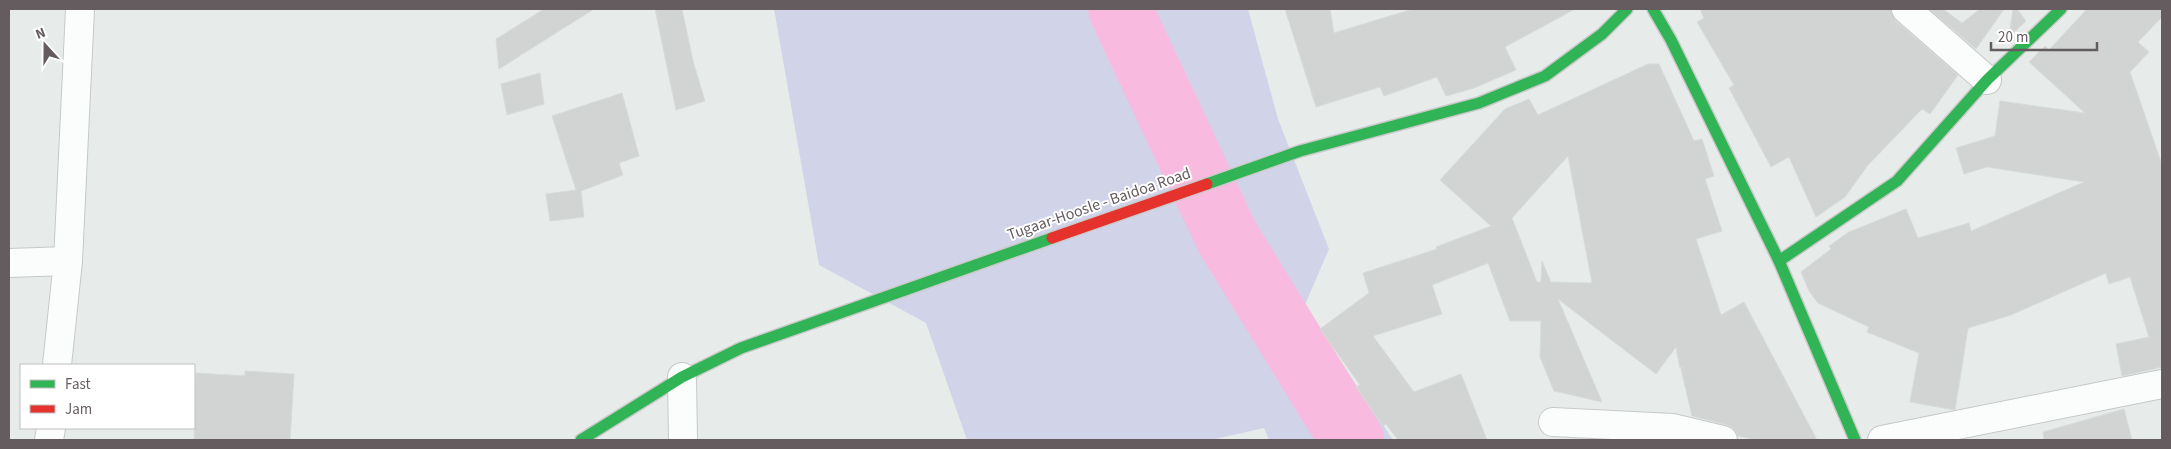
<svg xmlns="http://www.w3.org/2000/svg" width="2171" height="449" viewBox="0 0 2171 449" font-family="'Source Sans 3',sans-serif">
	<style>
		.green { fill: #d1d4e9 }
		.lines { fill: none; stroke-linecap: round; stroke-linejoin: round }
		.river { stroke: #f8bade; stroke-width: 64 }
		.building { fill: #d1d4d3; stroke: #d6dcda; fill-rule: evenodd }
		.street-casing { stroke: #c7c9c9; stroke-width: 30 }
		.fast-casing { stroke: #c9c9c9; stroke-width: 14 }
		.jam-casing { stroke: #c9c9c9; stroke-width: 14 }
		.street { stroke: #fbfcfc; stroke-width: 28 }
		.fast { stroke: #30b455; stroke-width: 11 }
		.jam { stroke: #e5322d; stroke-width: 11 }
		.labels { text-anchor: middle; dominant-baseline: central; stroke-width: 4; stroke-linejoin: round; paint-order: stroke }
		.street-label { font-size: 16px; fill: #655c60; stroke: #fff }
	</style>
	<rect width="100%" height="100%" fill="#e7eceb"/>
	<polygon class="green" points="774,9 1248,9 1278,119 1329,249 1304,307 1393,440 1269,440 1264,428 1211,440 967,440 926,323 819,265"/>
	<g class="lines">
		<polyline class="river" points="1120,9 1227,237 1352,440"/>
	</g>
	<g class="building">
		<polygon points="544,9 594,9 499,69 496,39"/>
		<polygon points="655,9 682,9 693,61 705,101 676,110"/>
		<polygon points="1285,9 1330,9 1334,33 1413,9 1575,9 1505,47 1516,70 1474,88 1446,96 1437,77 1384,96 1380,87 1316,107"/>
		<polygon points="1700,9 1891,9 1896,21 1958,75 1930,114 1922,109 1868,165 1845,197 1816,217 1789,157 1771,167 1729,88 1734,85 1697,22 1704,18"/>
		<polygon points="1929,9 1943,9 1962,23 1980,9 2004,9 1976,49"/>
		<polygon points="2013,9 2017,9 2026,21 2009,37"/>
		<polygon points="2087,9 2162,9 2162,17 2138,42 2149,52 2130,72 2162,165 2162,367 2122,376 2116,344 2149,337 2130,277 2109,284 2106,273 2011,315 1968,328 1955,410 1910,402 1919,353 1867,332 1869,327 1818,303 1809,291 1801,272 1831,249 1829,246 1849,232 1906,209 1918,238 1969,223 1971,231 2084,182 1987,167 1964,174 1956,148 1995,136 2000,101 2085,113 2029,62 2045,46 2049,50"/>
		<path d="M1648 64H1659L1694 141 1702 139 1714 176 1705 179 1722 231 1696 239 1721 315 1744 302 1817 440H1757L1738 436 1733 428 1727 425 1692 416 1681 369 1682 367 1680 368 1676 347 1656 374 1558 299 1602 402 1554 391 1540 357 1541 321H1510L1488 263 1432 285 1442 314 1373 336 1414 392 1461 374 1487 440H1398L1386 424 1383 426 1356 387 1360 385 1320 329 1369 293 1363 273 1437 249 1436 247 1491 226 1440 180 1505 109 1529 99 1538 115ZM1568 156 1592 283 1551 282 1542 261 1541 282H1537L1512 218Z"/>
		<polygon points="540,73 544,104 507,115 501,84"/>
		<polygon points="622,93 639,156 619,163 623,175 581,191 584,217 550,221 546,194 576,190 552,116"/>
		<polygon points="245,371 294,374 290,440 194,440 196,373 245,376"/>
		<polygon points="2124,409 2132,440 2044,440 2043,432"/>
	</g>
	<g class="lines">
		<g class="street-casing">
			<g id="street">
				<polyline points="1906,9 1987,80"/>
				<polyline points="9,263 68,261"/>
				<polyline points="57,365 68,261 80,9"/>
				<polyline points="682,377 683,440"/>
				<polyline points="1553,422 1673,428 1723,440"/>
				<polyline points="49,440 51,428"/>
				<polyline points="1882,440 2162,384"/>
			</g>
		</g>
		<g class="fast-casing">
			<g id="fast">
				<polyline points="1653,9 1671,40 1779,261 1855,440"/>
				<polyline points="1207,184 1300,151 1479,103 1545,76 1602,34 1627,9"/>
				<polyline points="1779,261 1897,181 1987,80 2061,9"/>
				<polyline points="581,440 682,377 741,348 1052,238"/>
			</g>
		</g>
		<g class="jam-casing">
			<polyline id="jam" points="1052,238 1207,184"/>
		</g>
		<use href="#street" class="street"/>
		<use href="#fast" class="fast"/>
		<use href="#jam" class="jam"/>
	</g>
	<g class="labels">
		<g class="street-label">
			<text transform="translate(1099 204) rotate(-19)">Tugaar-Hoosle - Baidoa Road</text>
		</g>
	</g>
	<rect width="2171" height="449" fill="none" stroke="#655c60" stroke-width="20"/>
	<rect x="20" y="364" width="175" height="65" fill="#ffffff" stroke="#c1bebf"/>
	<rect x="30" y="380" width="25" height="8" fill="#30b455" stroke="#c1bebf"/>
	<text x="65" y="389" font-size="15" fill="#655c60">Fast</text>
	<rect x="30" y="405" width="25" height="8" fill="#e5322d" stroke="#c1bebf"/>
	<text x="65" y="414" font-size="15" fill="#655c60">Jam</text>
	<g transform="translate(45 45) rotate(339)" stroke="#ffffff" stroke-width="4" paint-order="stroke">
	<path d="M0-4L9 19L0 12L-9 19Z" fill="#655c60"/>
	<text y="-8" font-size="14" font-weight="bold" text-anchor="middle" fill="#655c60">N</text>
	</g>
	<path d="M1991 42v8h106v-8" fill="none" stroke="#655c60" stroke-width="2.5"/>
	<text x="1998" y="42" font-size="15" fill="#655c60" stroke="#ffffff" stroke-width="4" paint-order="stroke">20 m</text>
</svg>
